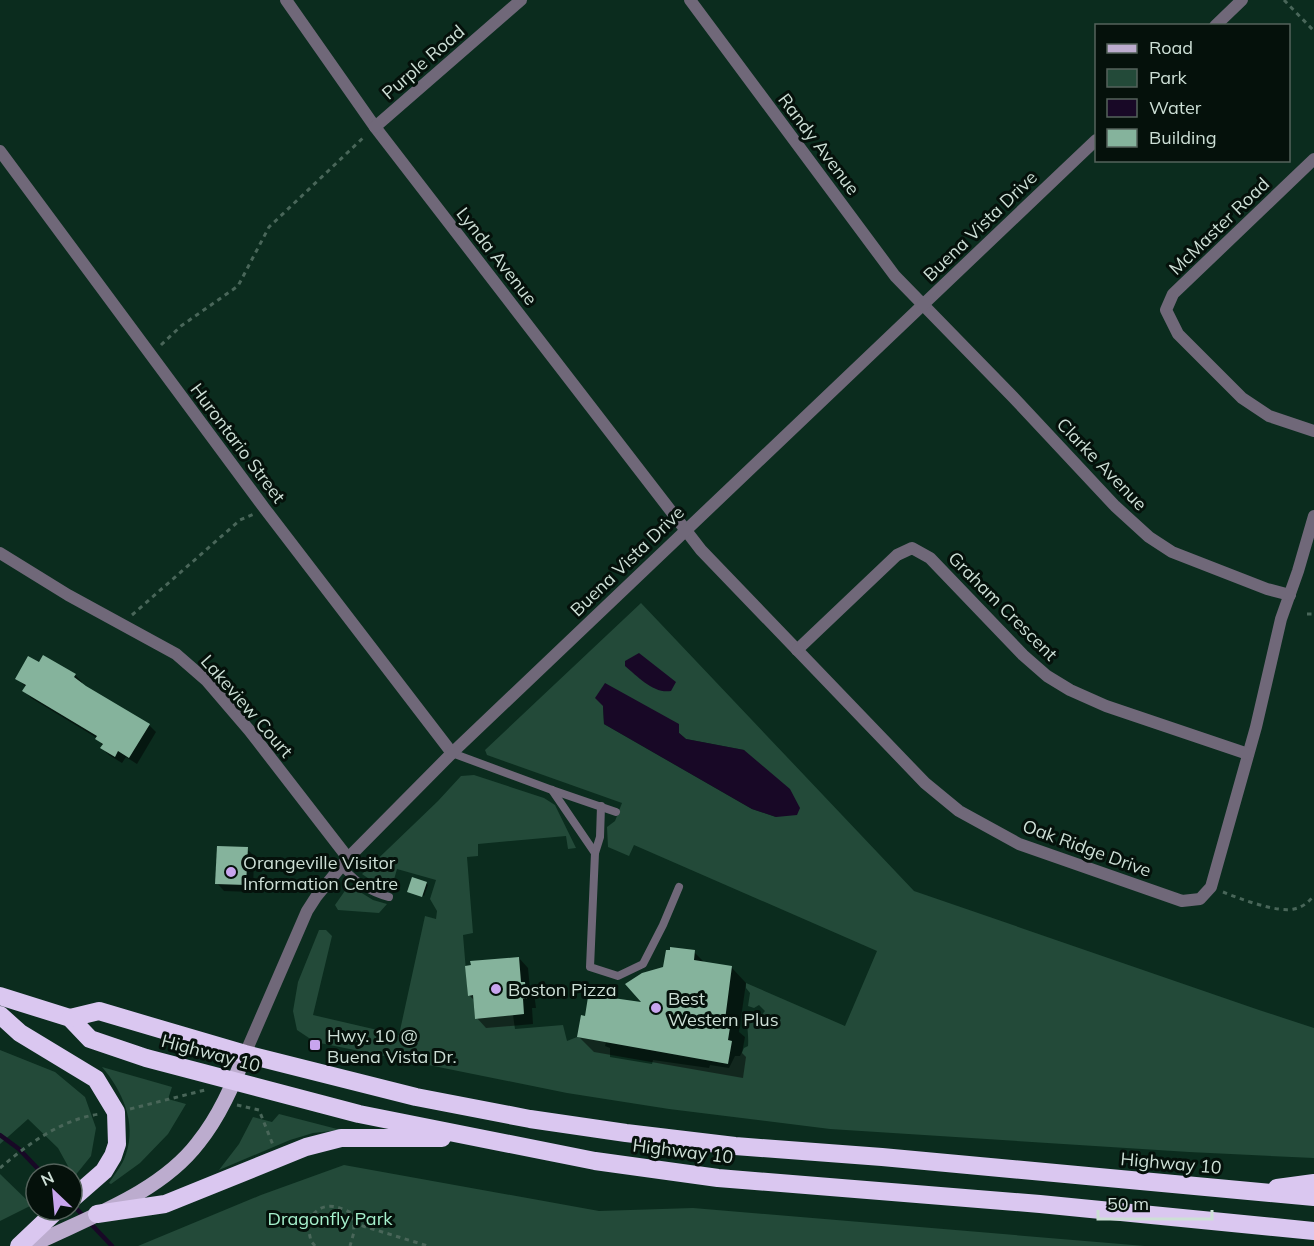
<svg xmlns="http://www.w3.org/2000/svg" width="1314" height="1246" viewBox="0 0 1314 1246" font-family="Mulish,sans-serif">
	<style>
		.green { fill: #234a39; fill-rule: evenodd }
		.water { fill: #180826 }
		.shadow { fill: #0007 }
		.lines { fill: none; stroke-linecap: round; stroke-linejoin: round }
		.stream { stroke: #180826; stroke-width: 4.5 }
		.building { fill: #85b39c }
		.path { stroke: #496659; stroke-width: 3; stroke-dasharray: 4.5 4.5; stroke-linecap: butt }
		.lane { stroke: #706879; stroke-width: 8 }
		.street { stroke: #706879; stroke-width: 12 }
		.primary { stroke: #bcacce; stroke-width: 15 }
		.highway { stroke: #dac7f0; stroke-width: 18 }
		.poi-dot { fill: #c8a5ee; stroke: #05110b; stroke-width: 2 }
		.labels { text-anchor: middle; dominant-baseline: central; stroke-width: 6; stroke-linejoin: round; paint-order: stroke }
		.street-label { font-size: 18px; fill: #cddfd6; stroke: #05110b }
		.poi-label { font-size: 18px; fill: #cddfd6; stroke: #05110b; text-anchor: start }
		.park-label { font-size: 18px; fill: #a5f0cc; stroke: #05110b }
	</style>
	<rect width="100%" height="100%" fill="#0b2c1e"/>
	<g class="green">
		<path d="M641 603 914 891 1259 1010 1314 1028V1158L1189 1152 830 1129 669 1109 567 1093 315 1042 297 1030 293 1011 298 982 319 930H326L332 936 313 1015 399 1035 425 916 436 919 437 911 430 899 436 880 397 869 391 890 378 885 362 874 438 801 461 776 474 775 544 798 555 805 576 848 568 849 566 836 478 844V856L467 857 473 933 463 935 468 995H473L475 1019 513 1015 515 1029 563 1025 567 1041 577 1037 606 1042 605 1046 610 1048V1057L652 1064 653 1060 709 1068 710 1065 729 1068 735 1056H740L744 1048 748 1046C749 1034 746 1024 747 1012L760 1017 765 1011 759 1005 754 1008 748 1006 750 993 746 988V983L845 1026 877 951 634 845 629 856 608 847 607 827 615 821 622 803 487 755 485 750ZM603 706 679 733 686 739 744 750 776 817 752 809 604 724Z"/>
		<polygon points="349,885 373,900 387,904 379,913 338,910 335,905"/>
		<polygon points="0,1050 55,1072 85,1097 96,1128 91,1156 74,1177 58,1148 28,1119 0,1144"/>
		<path d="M102 1067 172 1087 168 1099 186 1104 168 1134 140 1163 111 1184 109 1183C115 1174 123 1164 126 1154 137 1123 122 1090 102 1067Z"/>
		<polygon points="279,1114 341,1130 313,1133 290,1140 219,1170 239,1144 253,1117 272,1122"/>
		<polygon points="344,1165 599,1211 693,1208 1145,1246 138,1246 261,1195"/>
		<polygon points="0,1174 32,1205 0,1221"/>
	</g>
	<g class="water">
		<path d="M639 653 676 682 671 691C654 694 638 677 625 666V661Z"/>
		<polygon points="605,683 679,724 679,733 686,739 744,750 790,789 800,808 797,815 776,817 752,809 604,724 603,706 595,698"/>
	</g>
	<g class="shadow">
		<polygon points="40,664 75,675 82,682 81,684 149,725 156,732 137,764 126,757 122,763 109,755 102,748 103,746 97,738 31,698 24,690 26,687 17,678"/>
		<polygon points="247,849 254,856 253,892 224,891 217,883"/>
		<polygon points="426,883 428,885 424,896 409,891"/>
		<polygon points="694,952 706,964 732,968 746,983 739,1032 745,1037 742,1053 746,1057 743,1078 594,1052 579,1037 586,1018 645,1004 665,968"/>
		<polygon points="519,958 528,968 530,989 534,993 536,1008 532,1008 533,1024 486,1028 477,1018 475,1001 469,995"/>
	</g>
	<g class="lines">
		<g class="stream">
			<polyline points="0,1135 19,1149 43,1174"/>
			<polyline points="72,1204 112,1246"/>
		</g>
	</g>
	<g class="building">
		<polygon points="43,655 76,674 74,677 86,686 150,724 129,758 118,751 115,757 100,748 103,744 95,739 97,736 22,691 26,685 15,679 28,656 39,662"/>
		<polygon points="217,846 248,847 246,885 215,884"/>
		<polygon points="412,877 427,882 422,897 407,892"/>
		<polygon points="670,947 695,950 694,960 732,966 725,1020 731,1021 728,1040 732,1041 728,1064 577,1037 581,1015 585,1016 588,997 591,998 592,995 641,1002 625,984 642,973 663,967 666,950 670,950"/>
		<polygon points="519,957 521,982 525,982 527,999 523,999 524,1014 475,1019 473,995 468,996 465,966 471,965 470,961"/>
	</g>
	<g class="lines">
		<g class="path">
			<polyline points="1284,0 1314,31"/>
			<polyline points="161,345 181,326 238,286 269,227 365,136"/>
			<polyline points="1307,614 1314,614"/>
			<polyline points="132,615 240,520 254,514"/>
			<path d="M1223 892C1240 899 1278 913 1294 909 1303 907 1309 902 1314 895"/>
			<polyline points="237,1105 259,1110 273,1145"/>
			<polyline points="130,1109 205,1090"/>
			<path d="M0 1168C28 1144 62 1119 100 1114"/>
			<polyline points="353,1223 428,1246"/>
			<path d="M315 1246 311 1241 307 1223C319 1202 333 1203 353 1214L354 1232 350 1246"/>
		</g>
		<g class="lane">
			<polyline points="452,753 552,790 616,812"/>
			<polyline points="552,790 595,853 590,967 618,976 643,964 663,925 679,887"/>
			<polyline points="595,853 600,837 601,806"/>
			<path d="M341 866C356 881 368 892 389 897"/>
		</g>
		<g class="street">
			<polyline points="286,0 375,127 701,550 925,783 959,811 1019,844 1182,901 1200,899 1211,887 1256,727 1281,619 1298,571 1314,516"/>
			<polyline points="690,0 895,276 1013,397 1115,506 1149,537 1172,552 1267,589 1290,595"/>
			<polyline points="1215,26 1242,0"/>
			<polyline points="375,127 521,0"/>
			<polyline points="0,151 265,509 452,753"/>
			<polyline points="1314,159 1173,294 1166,310 1178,334 1242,398 1269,416 1314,431"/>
			<polyline points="0,553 68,595 176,654 207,681 249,730 348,858"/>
			<polyline points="797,650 897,555 912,548 930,558 1023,655 1047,676 1070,690 1106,706 1248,754"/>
			<polyline points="245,1054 307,911 316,897 348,858 452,753 1096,140"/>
		</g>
		<path class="primary" d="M30 1246C86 1218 159 1194 198 1143 219 1117 233 1085 245 1054"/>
		<g class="highway">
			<polyline points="0,996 70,1018 90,1039 146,1058 359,1114 595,1161 718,1178 1040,1204 1314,1231"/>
			<polyline points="0,1015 20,1033 96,1079 116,1112 117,1144 113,1156 104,1171 72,1199"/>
			<polyline points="70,1018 99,1011 245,1054 416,1097 530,1119 626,1133 735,1146 882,1157 1314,1197"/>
			<polyline points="1277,1188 1314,1183"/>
			<polyline points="97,1214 165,1204 306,1147 341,1138 442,1138"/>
			<polyline points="19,1246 57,1210"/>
		</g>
	</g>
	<g class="poi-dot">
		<circle cx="231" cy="872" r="6"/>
		<circle cx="496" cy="989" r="6"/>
		<circle cx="656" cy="1008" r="6"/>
		<rect x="309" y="1039" width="12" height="12" rx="3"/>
	</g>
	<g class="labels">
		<g class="street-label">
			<text transform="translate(423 62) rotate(-41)">Purple Road</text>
			<text transform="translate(819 144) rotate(53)">Randy Avenue</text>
			<text transform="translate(980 226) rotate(-44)">Buena Vista Drive</text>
			<text transform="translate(1219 226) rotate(-44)">McMaster Road</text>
			<text transform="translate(497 256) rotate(52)">Lynda Avenue</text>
			<text transform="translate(238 443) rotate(53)">Hurontario Street</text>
			<text transform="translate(1102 464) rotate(46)">Clarke Avenue</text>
			<text transform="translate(627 561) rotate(-44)">Buena Vista Drive</text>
			<text transform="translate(1003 606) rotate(45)">Graham Crescent</text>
			<text transform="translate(247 706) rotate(49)">Lakeview Court</text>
			<text transform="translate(1087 848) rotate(20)">Oak Ridge Drive</text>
			<text transform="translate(211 1053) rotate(15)">Highway 10</text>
			<text transform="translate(683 1151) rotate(7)">Highway 10</text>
			<text transform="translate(1171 1163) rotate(5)">Highway 10</text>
		</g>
		<g class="poi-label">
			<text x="243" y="862">Orangeville Visitor<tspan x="243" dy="21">Information Centre</tspan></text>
			<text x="508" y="989">Boston Pizza</text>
			<text x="668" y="998">Best<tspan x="668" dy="21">Western Plus</tspan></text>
			<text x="327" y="1035">Hwy. 10 @<tspan x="327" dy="21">Buena Vista Dr.</tspan></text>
		</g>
		<g class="park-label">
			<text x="330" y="1218">Dragonfly Park</text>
		</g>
	</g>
	<rect x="1095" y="24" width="195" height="138" fill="#05110b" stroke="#55635c" stroke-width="1.5"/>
	<rect x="1107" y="44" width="30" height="9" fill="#bcacce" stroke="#55635c" stroke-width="1.5"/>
	<text x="1149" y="54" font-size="18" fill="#cddfd6">Road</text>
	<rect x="1107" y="69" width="30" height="18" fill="#234a39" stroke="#55635c" stroke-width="1.5"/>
	<text x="1149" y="84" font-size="18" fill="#cddfd6">Park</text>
	<rect x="1107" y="99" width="30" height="18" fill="#180826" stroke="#55635c" stroke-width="1.5"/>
	<text x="1149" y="114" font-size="18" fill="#cddfd6">Water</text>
	<rect x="1107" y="129" width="30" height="18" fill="#85b39c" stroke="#55635c" stroke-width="1.5"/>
	<text x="1149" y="144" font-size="18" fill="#cddfd6">Building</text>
	<g transform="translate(54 1192) rotate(334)"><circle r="28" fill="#05110b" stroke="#55635c" stroke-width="1.5"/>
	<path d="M0-4.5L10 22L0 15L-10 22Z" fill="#c8a5ee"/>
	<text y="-9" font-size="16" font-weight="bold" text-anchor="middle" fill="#cddfd6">N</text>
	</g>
	<path d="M1098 1210v9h114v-9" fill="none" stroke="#cddfd6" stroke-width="3"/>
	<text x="1107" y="1210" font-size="18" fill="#cddfd6" stroke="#05110b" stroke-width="4.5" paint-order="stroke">50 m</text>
</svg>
